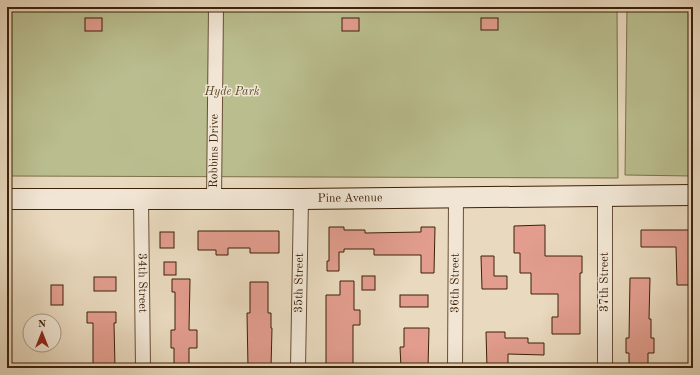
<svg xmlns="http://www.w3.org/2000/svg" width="700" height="375" viewBox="0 0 700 375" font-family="'Old Standard TT',serif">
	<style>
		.green { fill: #babe8f; stroke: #7c704c }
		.building { fill: #e29d8e; stroke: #3d2108 }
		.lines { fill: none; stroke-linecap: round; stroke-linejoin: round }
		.minor-casing { stroke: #684f36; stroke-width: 16 }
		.secondary-casing { stroke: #3d2108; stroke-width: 22 }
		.minor { stroke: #f1e6d5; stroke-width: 14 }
		.secondary { stroke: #f1e6d5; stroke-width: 20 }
		.labels { text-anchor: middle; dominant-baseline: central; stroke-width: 3; stroke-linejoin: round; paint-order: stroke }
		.park-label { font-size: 12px; font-style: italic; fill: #5c482a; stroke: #f1e6d5 }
		.street-label { font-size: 12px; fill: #3d2108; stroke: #f1e6d5 }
	</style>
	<rect width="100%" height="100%" fill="#e9d9be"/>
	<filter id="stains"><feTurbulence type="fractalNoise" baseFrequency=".005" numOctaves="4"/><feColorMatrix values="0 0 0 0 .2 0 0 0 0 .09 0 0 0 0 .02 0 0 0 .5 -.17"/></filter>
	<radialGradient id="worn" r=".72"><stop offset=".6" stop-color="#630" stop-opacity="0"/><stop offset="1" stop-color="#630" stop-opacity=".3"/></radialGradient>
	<g class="green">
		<polygon points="7,7 617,7 618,178 7,176"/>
		<polygon points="627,7 693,7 693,176 625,175"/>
	</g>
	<g class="building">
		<rect x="85" y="18" width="17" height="13"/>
		<rect x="342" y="18" width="17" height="13"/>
		<rect x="481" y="18" width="17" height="12"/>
		<polygon points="545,225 545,256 582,256 582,273 580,273 580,334 552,334 552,317 558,317 558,294 531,294 531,273 520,273 520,253 514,253 514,226"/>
		<polygon points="329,227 344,227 344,230 365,230 365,233 421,232 421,227 435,227 434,273 421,273 421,255 374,255 374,249 344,249 344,252 339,252 339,271 327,271 327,261 329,261"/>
		<polygon points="641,230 690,230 690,260 689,260 689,285 677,285 676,247 641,247"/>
		<polygon points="198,231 279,231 279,253 250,253 250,248 228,248 228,255 216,255 216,250 198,250"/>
		<rect x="160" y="232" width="14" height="16"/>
		<polygon points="481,256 494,256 494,276 507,276 507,289 482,289"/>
		<rect x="164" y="262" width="12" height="13"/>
		<rect x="362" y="276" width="13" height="14"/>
		<rect x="94" y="277" width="22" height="14"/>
		<polygon points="630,278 650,278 649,319 651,319 651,338 654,338 654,353 648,353 648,368 629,368 629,353 626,353 626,338 629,338"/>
		<polygon points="172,279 190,279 189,330 197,330 197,348 189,348 189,368 174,368 174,348 171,348 171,330 175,330 175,292 172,292"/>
		<polygon points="340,281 354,281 354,310 360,310 360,325 353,325 353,368 326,368 326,295 340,295"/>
		<polygon points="250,282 268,282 268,313 271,313 271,328 272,328 271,368 248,368 247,313 250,313"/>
		<rect x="51" y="285" width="12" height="20"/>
		<rect x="400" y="295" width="28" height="12"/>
		<polygon points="87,312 116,312 116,323 114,323 115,368 93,368 93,323 87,323"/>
		<polygon points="404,328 429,328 428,368 401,368 400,347 404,347"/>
		<polygon points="486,332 505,332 505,338 528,338 528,343 544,343 544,355 508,354 508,368 487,368"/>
	</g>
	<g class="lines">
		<g class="minor-casing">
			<g id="minor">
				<polyline points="605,195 605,368"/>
				<path id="s1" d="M141 199 143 368"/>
				<path id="s2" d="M214 199 216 7"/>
				<path id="s3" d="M298 368 301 199"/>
				<path id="s4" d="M455 368 456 198"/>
			</g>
		</g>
		<g class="secondary-casing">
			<g id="secondary">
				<path id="s5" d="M7 199H301L693 195"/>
			</g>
		</g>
		<use href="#minor" class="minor"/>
		<use href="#secondary" class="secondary"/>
	</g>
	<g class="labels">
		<g class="park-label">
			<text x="232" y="92">Hyde Park</text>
		</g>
		<g class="street-label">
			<text stroke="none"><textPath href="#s2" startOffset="48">Robbins Drive</textPath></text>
			<text stroke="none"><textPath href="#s5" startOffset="343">Pine Avenue</textPath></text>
			<text transform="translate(605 282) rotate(-90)">37th Street</text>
			<text stroke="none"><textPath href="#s1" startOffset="84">34th Street</textPath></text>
			<text stroke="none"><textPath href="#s3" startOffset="85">35th Street</textPath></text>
			<text stroke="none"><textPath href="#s4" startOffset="85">36th Street</textPath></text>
		</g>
	</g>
	<rect width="700" height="375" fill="none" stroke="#e9d9be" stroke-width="24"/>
	<rect x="8" y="8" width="684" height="359" fill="none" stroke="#3d2108" stroke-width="2"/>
	<rect x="12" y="12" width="676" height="351" fill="none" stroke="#3d2108"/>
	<g transform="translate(42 333)"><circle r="19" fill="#f1e6d5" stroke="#a99783"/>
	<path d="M0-3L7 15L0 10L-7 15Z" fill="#8f2418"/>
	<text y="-6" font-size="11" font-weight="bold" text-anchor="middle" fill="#3d2108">N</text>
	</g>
	<rect width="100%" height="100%" filter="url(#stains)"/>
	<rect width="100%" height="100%" fill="url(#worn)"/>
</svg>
